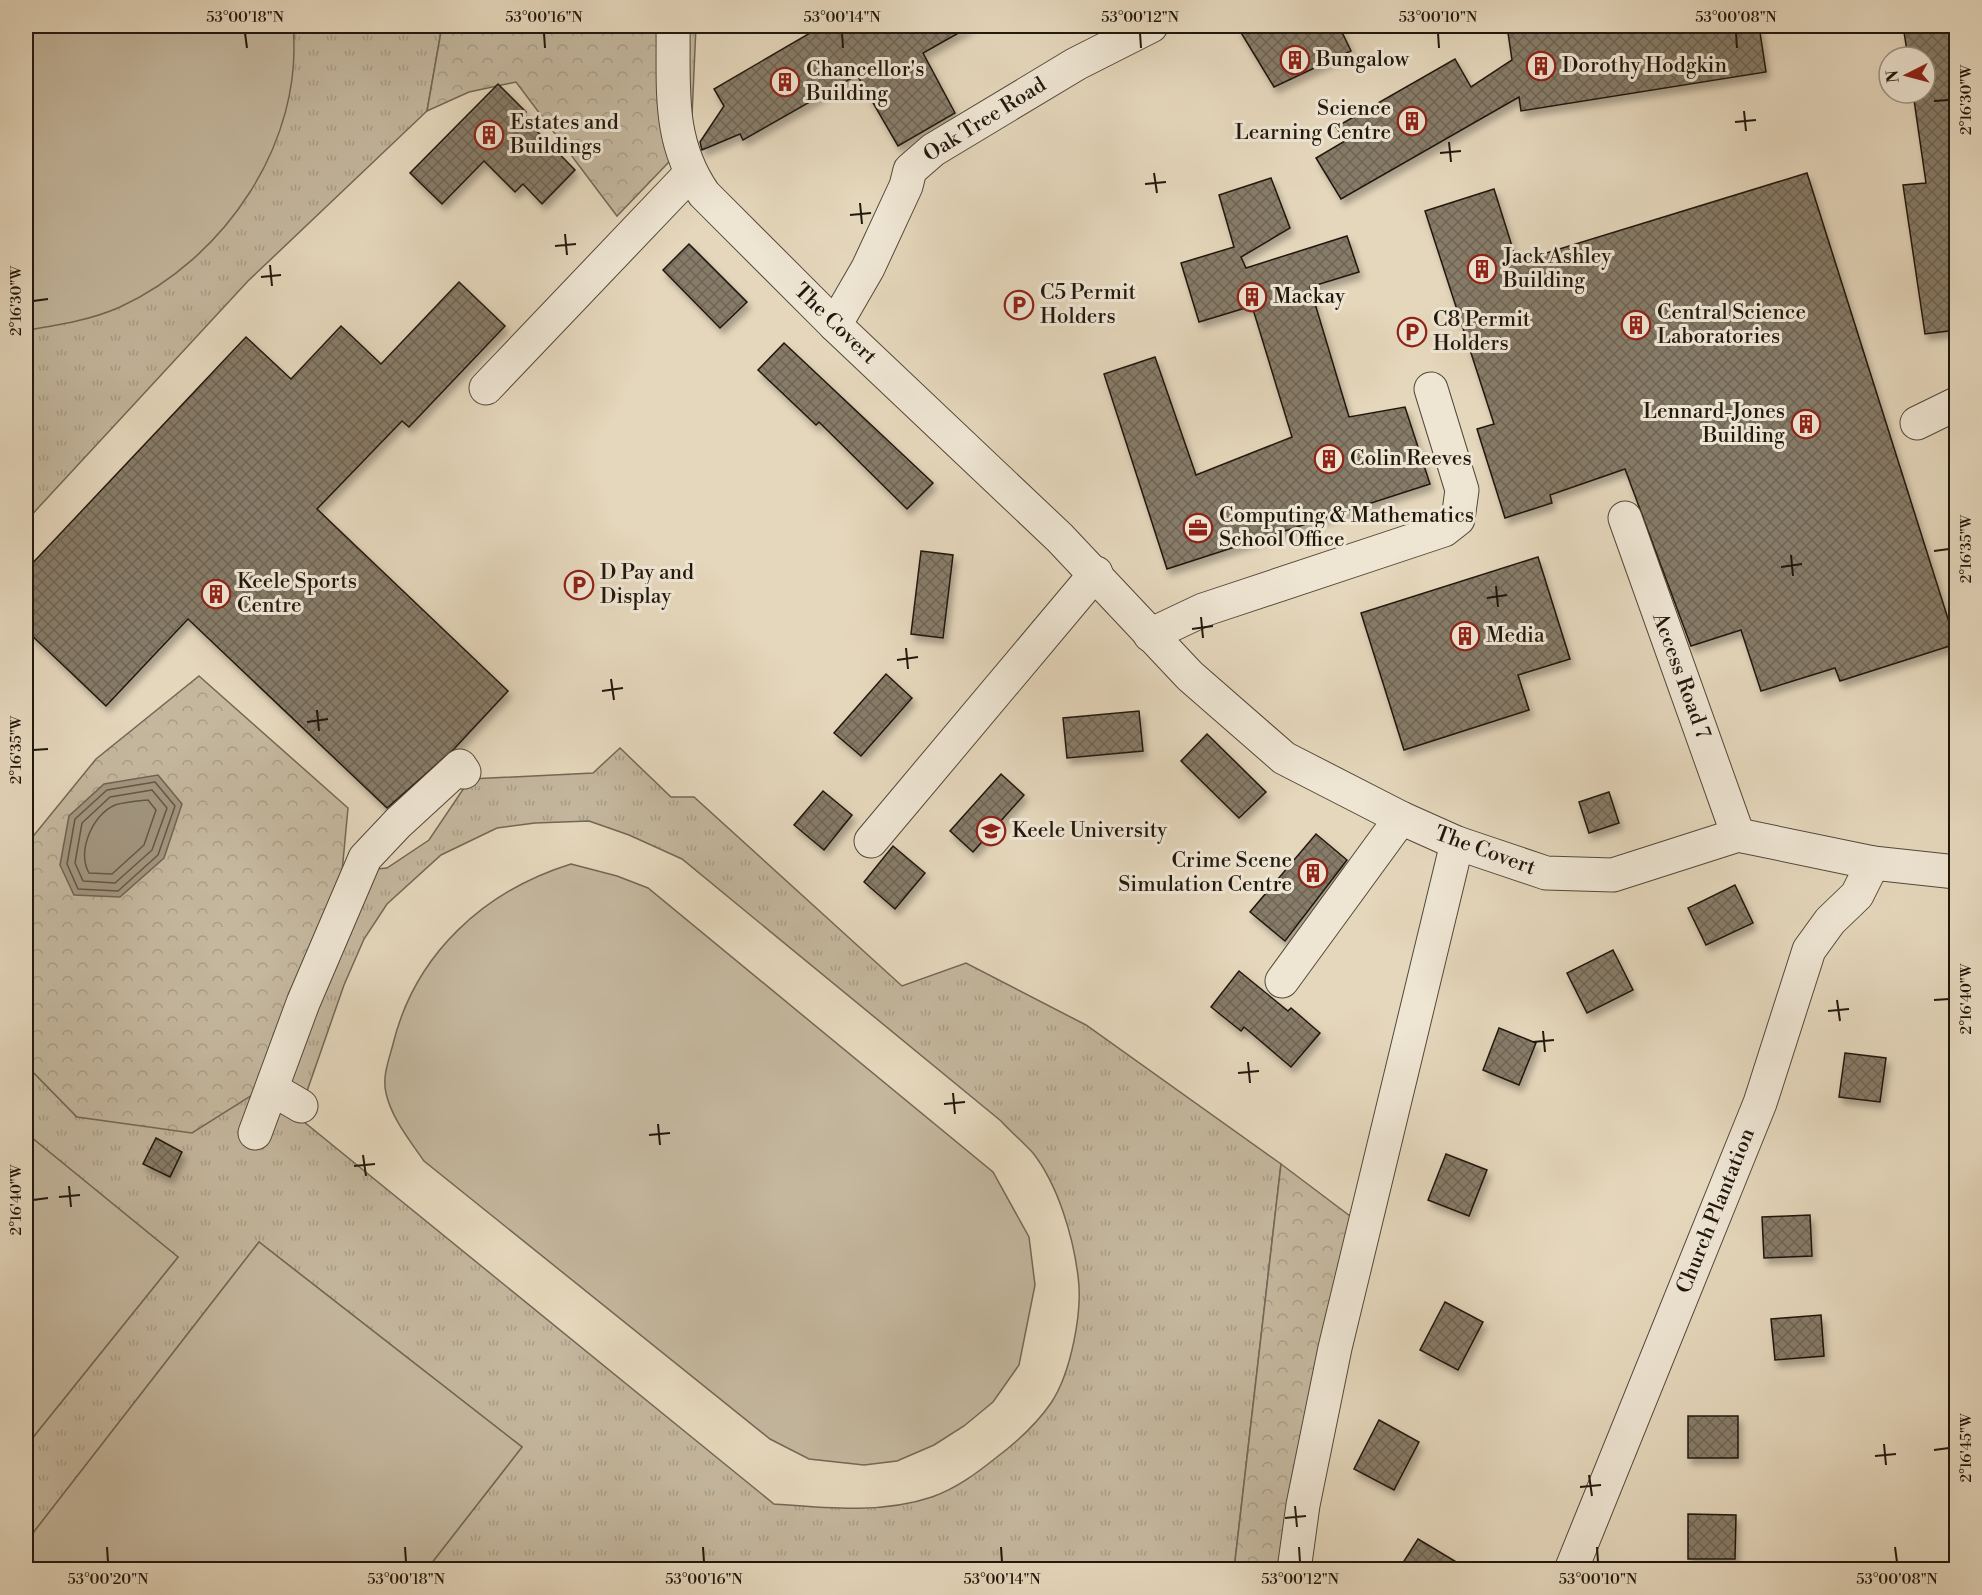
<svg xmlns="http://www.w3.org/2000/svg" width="1982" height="1595" viewBox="0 0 1982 1595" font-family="'Libre Bodoni',serif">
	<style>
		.grass { fill: url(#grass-tufts); stroke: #726856; stroke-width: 1.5; fill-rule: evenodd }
		.forest { fill: url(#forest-crowns); stroke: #726856; stroke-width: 1.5 }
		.garden { fill: #c4b79e; stroke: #726856; stroke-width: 1.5 }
		.water { fill: #a29680; stroke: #6e6452; stroke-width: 1.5 }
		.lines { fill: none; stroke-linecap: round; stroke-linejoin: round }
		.shore { stroke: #625746; stroke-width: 1.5 }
		.building { fill: url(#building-cross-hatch); stroke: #21180d; stroke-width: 1.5; filter: url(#shadow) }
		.minor-casing { stroke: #524839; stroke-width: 35 }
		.minor { stroke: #eee5d3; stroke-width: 33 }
		.ticks { fill: none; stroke: #21180d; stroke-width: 2 }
		.labels { text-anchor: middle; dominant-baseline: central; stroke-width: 6; stroke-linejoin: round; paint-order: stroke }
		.poi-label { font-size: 21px; fill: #21180d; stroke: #eee5d3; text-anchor: start }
		.street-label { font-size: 21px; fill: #21180d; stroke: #eee5d3 }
		.neatline { fill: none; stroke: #21180d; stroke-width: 2 }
		.ticks-label { font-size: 15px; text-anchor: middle; fill: #21180d }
	</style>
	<defs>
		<pattern id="grass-tufts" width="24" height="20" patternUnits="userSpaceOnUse" patternTransform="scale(1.5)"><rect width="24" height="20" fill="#c4b79e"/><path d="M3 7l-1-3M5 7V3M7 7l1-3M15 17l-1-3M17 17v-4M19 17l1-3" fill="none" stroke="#a89d87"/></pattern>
		<pattern id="forest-crowns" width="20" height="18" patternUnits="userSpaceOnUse" patternTransform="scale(1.5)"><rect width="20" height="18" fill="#c4b79e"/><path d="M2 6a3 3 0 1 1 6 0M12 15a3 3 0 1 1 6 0" fill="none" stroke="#a89d87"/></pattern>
		<pattern id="building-cross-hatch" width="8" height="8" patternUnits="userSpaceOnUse" patternTransform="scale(1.5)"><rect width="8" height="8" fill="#877b68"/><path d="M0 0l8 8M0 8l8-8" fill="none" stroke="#6e6454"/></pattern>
		<filter id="shadow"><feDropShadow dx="3.5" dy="6" stdDeviation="3" flood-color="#0004"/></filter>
	</defs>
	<rect width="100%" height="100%" fill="#e5d7bc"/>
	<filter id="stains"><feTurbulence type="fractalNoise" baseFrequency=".00333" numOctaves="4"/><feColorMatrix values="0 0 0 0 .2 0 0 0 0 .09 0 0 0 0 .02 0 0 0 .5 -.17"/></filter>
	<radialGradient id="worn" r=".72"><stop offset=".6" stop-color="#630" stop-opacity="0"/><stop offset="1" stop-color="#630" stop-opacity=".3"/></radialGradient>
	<g class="grass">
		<polygon points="293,26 442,26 427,111 248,281 26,521 26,330 294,38"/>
		<path d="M620 748 671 797H694L902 986 966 963 1086 1025 1281 1164 1234 1569H427L522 1447 259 1242 26 1542V1446L178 1257 26 1133V1065L77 1117 342 872 387 868 429 840 470 779 593 773ZM589 821 629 835 682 859 1001 1121C1011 1132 1023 1142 1033 1153 1058 1185 1073 1236 1078 1276 1083 1311 1071 1373 1051 1403 1036 1425 1018 1441 997 1457 977 1473 957 1488 932 1497 882 1514 826 1508 774 1504L298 1117 344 985 364 939 387 904 441 855 497 828 535 823Z"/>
	</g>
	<g class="forest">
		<polygon points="442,26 696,26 691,139 617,216 516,82 469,92 427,111"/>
		<polygon points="199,676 348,808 342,872 268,1085 192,1133 77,1117 26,1065 26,845 96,759"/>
		<polygon points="1281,1164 1350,1216 1298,1452 1282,1569 1234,1570"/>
	</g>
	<g class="garden">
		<path d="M26 26H293C304 142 225 259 120 307 91 320 59 325 28 330H26Z"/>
		<path d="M571 864 617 876 648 888 993 1172 1029 1237 1035 1285 1019 1365 993 1402 964 1426 934 1445 897 1461 864 1465 809 1459 770 1439 424 1161C410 1141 391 1117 386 1093 382 1076 389 1060 393 1044 415 954 484 891 571 864Z"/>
		<polygon points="26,1133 178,1257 26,1446"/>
		<polygon points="259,1242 522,1447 427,1569 26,1569 26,1542"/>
	</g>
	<polygon class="water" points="158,775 182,804 164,858 120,897 74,895 60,865 69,816 104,784"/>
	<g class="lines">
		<g class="shore">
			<polygon points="155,782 175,806 158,855 118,891 78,889 67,864 75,819 107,790"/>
			<polygon points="152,790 167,808 152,850 115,883 83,881 75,863 82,823 110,797"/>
			<path d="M148 800 156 810 144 845 112 874 89 873C77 851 92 815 115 805 125 802 138 801 148 800Z"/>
		</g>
	</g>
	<g class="building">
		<polygon points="822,26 971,26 923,53 955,113 898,146 857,75 743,140 740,134 702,150 700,142 724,106 714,89"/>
		<polygon points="1237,26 1339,26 1351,51 1274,87"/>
		<polygon points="1507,26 1759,26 1766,72 1521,111 1519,97 1341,199 1316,158 1345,141 1336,127 1455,59 1471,87 1512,60"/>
		<polygon points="1903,26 1956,26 1956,330 1925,334 1903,185 1926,183 1913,93 1925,93 1925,57 1908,57"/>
		<polygon points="498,84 526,112 522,116 575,170 542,204 523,184 515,192 484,161 442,204 410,173"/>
		<polygon points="1807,173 1956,644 1840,681 1835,668 1761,691 1741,630 1691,646 1625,469 1550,495 1552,503 1505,518 1477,429 1494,424 1425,211 1494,189 1517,262"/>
		<polygon points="1271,178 1290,228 1241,257 1246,268 1347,236 1359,272 1310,287 1349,417 1405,407 1430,484 1167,569 1104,374 1155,357 1196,475 1292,437 1252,306 1199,322 1181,263 1234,247 1219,195"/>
		<polygon points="689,244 747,302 720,328 663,270"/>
		<polygon points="459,282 505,326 409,427 402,421 317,509 508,691 454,749 387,808 188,619 106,706 26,630 26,570 246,337 291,379 341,326 381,364"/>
		<polygon points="784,343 933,483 907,509 819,422 816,425 758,370"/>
		<polygon points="921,551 953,555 943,638 911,634"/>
		<polygon points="1538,557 1570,659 1518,675 1529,710 1404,750 1361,613"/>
		<polygon points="886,674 912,698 861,756 834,733"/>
		<polygon points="1139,711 1143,751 1067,758 1063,718"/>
		<polygon points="1207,734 1266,792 1239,818 1181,761"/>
		<polygon points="1001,774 1024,795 973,852 950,831"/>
		<polygon points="823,791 852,815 824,850 794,825"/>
		<polygon points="1609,792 1619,823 1589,833 1579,802"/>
		<polygon points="1316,834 1347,860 1285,941 1250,912"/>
		<polygon points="893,846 925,873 895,909 864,882"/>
		<polygon points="1735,885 1753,923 1706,945 1688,908"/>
		<polygon points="1613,950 1633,990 1587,1013 1567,973"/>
		<polygon points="1239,971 1288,1011 1291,1008 1320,1033 1291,1067 1244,1027 1241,1031 1211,1007"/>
		<polygon points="1499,1028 1536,1043 1519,1085 1483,1070"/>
		<polygon points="1845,1053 1886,1058 1880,1102 1839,1097"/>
		<polygon points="156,1138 182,1152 170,1177 143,1164"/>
		<polygon points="1446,1154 1487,1170 1469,1216 1428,1200"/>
		<polygon points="1810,1215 1812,1256 1764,1258 1762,1217"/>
		<polygon points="1445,1302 1483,1322 1458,1370 1420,1350"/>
		<polygon points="1821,1315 1824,1356 1775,1360 1771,1319"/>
		<rect x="1688" y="1416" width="50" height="42"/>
		<polygon points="1379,1420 1419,1442 1394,1490 1354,1469"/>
		<polygon points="1688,1514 1736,1515 1735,1559 1688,1559"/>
		<polygon points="1418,1539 1468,1569 1399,1569"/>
	</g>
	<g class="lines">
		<g class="minor-casing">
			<g id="minor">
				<path d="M673 26C674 88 667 140 704 194L835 325 1060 538 1190 676 1284 758 1401 818 1457 843 1546 873 1613 875 1738 835 1873 863 1956 872"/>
				<polyline points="835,325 868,268 906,186 910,170 933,150 1076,64 1151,26"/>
				<polyline points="486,388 690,174"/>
				<polyline points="1917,423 1956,404"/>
				<polyline points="1625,518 1738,835"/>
				<polyline points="1150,635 1203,610 1444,530 1458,519 1462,490 1431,389"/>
				<polyline points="871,841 1096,573"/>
				<polyline points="1282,981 1401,818"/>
				<polyline points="272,1089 301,1106"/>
				<polyline points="255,1133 303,1003 365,858 398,823 460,766 464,772"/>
				<polyline points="1294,1570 1303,1505 1335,1348 1457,843"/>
				<polyline points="1571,1570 1760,1103 1809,950 1830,921 1857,895 1873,863"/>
			</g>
		</g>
		<use href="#minor" class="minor"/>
	</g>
	<path class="ticks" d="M245 33 247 48M544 33 545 48M842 33 843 48M1140 33 1141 48M1438 33 1439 48M1736 33 1737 48M1934 101 1949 100M1744 111 1746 131M1735 122 1756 120M1449 142 1451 162M1440 153 1461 151M1154 173 1157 193M1145 184 1166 182M860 203 862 224M850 215 871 213M565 234 567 255M555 246 576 244M270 265 272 286M261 277 281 275M33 301 48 299M1934 551 1949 549M1791 555 1793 576M1781 567 1802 564M1496 586 1498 607M1487 598 1507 595M1201 617 1203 638M1192 629 1213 626M906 648 908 669M897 660 918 657M611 679 614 700M602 691 623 688M317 710 319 731M307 722 328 719M33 750 48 749M1837 1000 1840 1021M1934 1000 1949 999M1828 1011 1849 1009M1543 1031 1545 1052M1533 1042 1554 1040M1248 1062 1250 1083M1238 1073 1259 1071M953 1093 955 1114M944 1104 965 1102M658 1124 660 1145M649 1135 670 1133M363 1155 366 1176M354 1166 375 1164M69 1186 71 1207M59 1197 80 1195M33 1200 48 1198M1884 1444 1886 1465M1934 1450 1949 1448M1875 1456 1896 1454M1589 1475 1592 1496M1580 1487 1601 1485M1295 1506 1297 1527M1285 1518 1306 1516M107 1547 108 1562M405 1547 406 1562M703 1547 704 1562M1001 1547 1002 1562M1299 1547 1300 1562M1597 1547 1598 1562M1895 1547 1897 1562"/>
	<defs>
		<g id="building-ring" transform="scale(1.5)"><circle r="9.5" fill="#eee5d3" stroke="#8f2418" stroke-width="1.5"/><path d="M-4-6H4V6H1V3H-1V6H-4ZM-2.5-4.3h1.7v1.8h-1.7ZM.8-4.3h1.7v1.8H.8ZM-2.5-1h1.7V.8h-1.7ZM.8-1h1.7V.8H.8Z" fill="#8f2418"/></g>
		<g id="parking-ring" transform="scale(1.5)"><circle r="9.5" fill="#eee5d3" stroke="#8f2418" stroke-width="1.5"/><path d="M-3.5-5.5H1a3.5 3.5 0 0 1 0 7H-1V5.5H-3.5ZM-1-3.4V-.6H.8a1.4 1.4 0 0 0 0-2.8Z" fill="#8f2418"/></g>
		<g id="office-ring" transform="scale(1.5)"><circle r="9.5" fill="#eee5d3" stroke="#8f2418" stroke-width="1.5"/><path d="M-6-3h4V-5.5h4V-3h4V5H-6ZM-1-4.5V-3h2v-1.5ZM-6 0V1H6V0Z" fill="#8f2418"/></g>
		<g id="university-ring" transform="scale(1.5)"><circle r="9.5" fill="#eee5d3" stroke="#8f2418" stroke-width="1.5"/><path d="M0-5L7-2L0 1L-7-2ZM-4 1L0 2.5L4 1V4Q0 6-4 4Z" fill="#8f2418"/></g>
	</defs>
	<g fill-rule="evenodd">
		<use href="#building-ring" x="1295" y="60"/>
		<use href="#building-ring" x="1541" y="66"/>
		<use href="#building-ring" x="785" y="82"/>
		<use href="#building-ring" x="1412" y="121"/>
		<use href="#building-ring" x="489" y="135"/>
		<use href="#building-ring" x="1482" y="269"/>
		<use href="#building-ring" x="1252" y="297"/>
		<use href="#parking-ring" x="1019" y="305"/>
		<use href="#building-ring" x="1636" y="325"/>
		<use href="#parking-ring" x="1412" y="332"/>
		<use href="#building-ring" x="1806" y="424"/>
		<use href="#building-ring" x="1329" y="459"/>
		<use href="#office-ring" x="1198" y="528"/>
		<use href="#parking-ring" x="579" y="585"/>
		<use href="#building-ring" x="216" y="594"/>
		<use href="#building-ring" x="1465" y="636"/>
		<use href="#university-ring" x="991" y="831"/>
		<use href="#building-ring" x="1313" y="873"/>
	</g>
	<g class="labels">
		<g class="poi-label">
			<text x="1316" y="60">Bungalow</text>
			<text x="1562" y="66">Dorothy Hodgkin</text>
			<text x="806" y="70">Chancellor's<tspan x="806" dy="24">Building</tspan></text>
			<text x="1391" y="109" text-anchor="end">Science<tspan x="1391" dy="24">Learning Centre</tspan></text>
			<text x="510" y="123">Estates and<tspan x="510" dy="24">Buildings</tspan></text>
			<text x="1503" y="257">Jack Ashley<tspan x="1503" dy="24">Building</tspan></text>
			<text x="1040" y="293">C5 Permit<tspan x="1040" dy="24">Holders</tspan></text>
			<text x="1273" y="297">Mackay</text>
			<text x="1657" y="313">Central Science<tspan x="1657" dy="24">Laboratories</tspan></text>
			<text x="1433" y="320">C8 Permit<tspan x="1433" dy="24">Holders</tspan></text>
			<text x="1785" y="412" text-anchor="end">Lennard-Jones<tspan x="1785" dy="24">Building</tspan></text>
			<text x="1350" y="459">Colin Reeves</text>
			<text x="1219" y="516">Computing &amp; Mathematics<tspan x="1219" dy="24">School Office</tspan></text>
			<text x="600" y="573">D Pay and<tspan x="600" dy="24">Display</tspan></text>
			<text x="237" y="582">Keele Sports<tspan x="237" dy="24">Centre</tspan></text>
			<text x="1486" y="636">Media</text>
			<text x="1012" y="831">Keele University</text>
			<text x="1292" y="861" text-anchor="end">Crime Scene<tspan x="1292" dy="24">Simulation Centre</tspan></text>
		</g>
		<g class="street-label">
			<text transform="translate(985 120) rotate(-32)">Oak Tree Road</text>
			<text transform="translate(835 324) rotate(44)">The Covert</text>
			<text transform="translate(1681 676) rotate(70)">Access Road 7</text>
			<text transform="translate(1485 851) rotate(20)">The Covert</text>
			<text transform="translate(1716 1211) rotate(-68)">Church Plantation</text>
		</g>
	</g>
	<rect width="1982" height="1595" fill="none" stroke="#e5d7bc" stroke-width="66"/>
	<g transform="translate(1907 75) rotate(264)"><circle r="28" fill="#eee5d3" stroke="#9c9384" stroke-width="1.5"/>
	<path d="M0-4.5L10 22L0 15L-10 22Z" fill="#8f2418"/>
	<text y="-9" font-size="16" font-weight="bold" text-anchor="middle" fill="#21180d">N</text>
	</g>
	<rect x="33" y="33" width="1916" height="1529" class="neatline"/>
	<g class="ticks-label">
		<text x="245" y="22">53°00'18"N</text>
		<text x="544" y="22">53°00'16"N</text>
		<text x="842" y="22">53°00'14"N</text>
		<text x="1140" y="22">53°00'12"N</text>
		<text x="1438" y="22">53°00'10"N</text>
		<text x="1736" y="22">53°00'08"N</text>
		<text transform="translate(1966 100) rotate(-90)" y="5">2°16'30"W</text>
		<text transform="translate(16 301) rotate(-90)" y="5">2°16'30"W</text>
		<text transform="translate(1966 549) rotate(-90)" y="5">2°16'35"W</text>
		<text transform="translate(16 750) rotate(-90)" y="5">2°16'35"W</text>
		<text transform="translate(1966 999) rotate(-90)" y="5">2°16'40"W</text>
		<text transform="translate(16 1200) rotate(-90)" y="5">2°16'40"W</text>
		<text transform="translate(1966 1448) rotate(-90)" y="5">2°16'45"W</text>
		<text x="108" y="1584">53°00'20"N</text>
		<text x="406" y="1584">53°00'18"N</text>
		<text x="704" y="1584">53°00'16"N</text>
		<text x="1002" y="1584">53°00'14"N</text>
		<text x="1300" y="1584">53°00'12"N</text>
		<text x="1598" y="1584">53°00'10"N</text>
		<text x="1897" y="1584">53°00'08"N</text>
	</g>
	<rect width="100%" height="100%" filter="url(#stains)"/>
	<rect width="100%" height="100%" fill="url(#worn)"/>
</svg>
